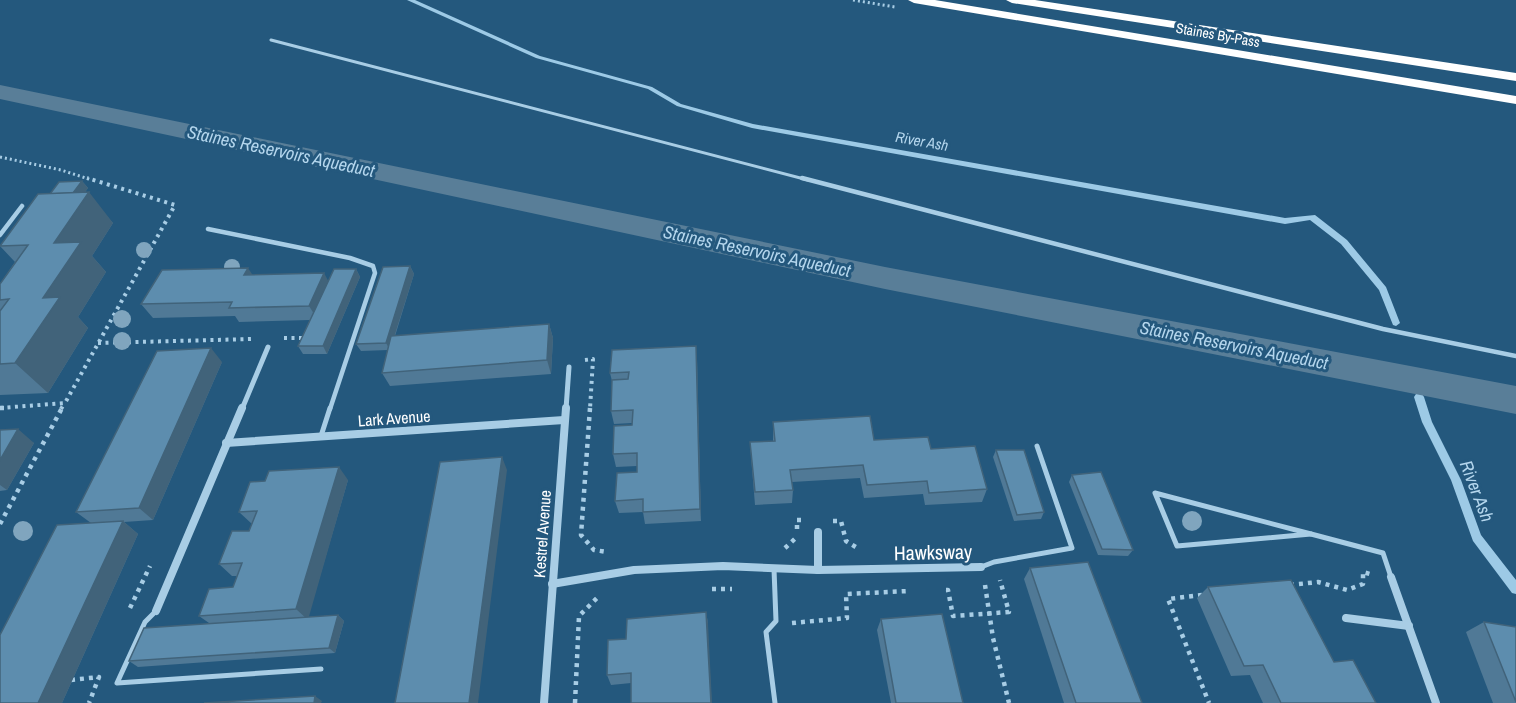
<svg xmlns="http://www.w3.org/2000/svg" width="1516" height="703" viewBox="0 0 1516 703" font-family="'Archivo Narrow',sans-serif">
	<style>
		.lines { fill: none; stroke-linecap: round; stroke-linejoin: round }
		.stream { fill: #9dcae6; fill-rule: evenodd }
		.canal { fill: #597e98; fill-rule: evenodd }
		.path-far2 { stroke: #a8cde5; stroke-width: 3; stroke-dasharray: 2 3; stroke-linecap: butt }
		.path-far1 { stroke: #a8cde5; stroke-width: 4; stroke-dasharray: 3 4.5; stroke-linecap: butt }
		.path { stroke: #a8cde5; stroke-width: 4.5; stroke-dasharray: 4 5; stroke-linecap: butt }
		.lane-far2 { stroke: #a8cde5; stroke-width: 3 }
		.lane-far1 { stroke: #a8cde5; stroke-width: 4.5 }
		.lane { stroke: #a8cde5; stroke-width: 5 }
		.street-far1 { stroke: #a8cde5; stroke-width: 5 }
		.street { stroke: #a8cde5; stroke-width: 8 }
		.highway { fill: #fff; fill-rule: evenodd }
		.tree { fill: #80a5be }
		.wall { fill: #507996 }
		.shaded-wall { fill: #41637a }
		.building { fill: #5d8dae; stroke: #41637a; stroke-width: 1.5 }
		.labels { text-anchor: middle; dominant-baseline: central; stroke-width: 6; stroke-linejoin: round; paint-order: stroke }
		.far-street-label { font-size: 14px; fill: #fff; stroke: #24587d }
		.far-water-label { font-size: 15px; font-style: italic; fill: #b4d6ed; stroke: #24587d }
		.street-label { font-size: 16px; fill: #fff; stroke: #24587d }
		.water-label { font-size: 18px; font-style: italic; fill: #b4d6ed; stroke: #24587d }
		.near-street-label { font-size: 20px; fill: #fff; stroke: #24587d }
	</style>
	<rect width="100%" height="100%" fill="#24587d"/>
	<g class="lines">
		<g class="stream">
			<polygon points="407,0 415,0 540,56 652,87 681,104 753,124 1285,218 1315,215 1347,240 1386,287 1400,323 1396,326 1393,325 1379,290 1341,244 1310,220 1285,224 752,128 677,106 648,89 536,58"/>
			<polygon points="1419,393 1422,394 1424,397 1432,422 1461,480 1481,535 1516,580 1516,594 1512,593 1473,541 1451,480 1422,422 1414,397 1416,394"/>
		</g>
		<polygon class="canal" points="0,85 885,267 1516,386 1516,414 885,289 0,99"/>
		<g class="path-far2">
			<polyline points="853,0 895,7"/>
			<polyline points="0,157 61,170 92,180"/>
		</g>
		<g class="path-far1">
			<polyline points="284,338 306,338"/>
			<polyline points="98,343 252,339"/>
			<polyline points="585,360 593,359 590,409"/>
			<polyline points="0,408 65,403 175,205 87,178"/>
			<polyline points="61,409 64,404"/>
		</g>
		<g class="path">
			<polyline points="0,408 4,408"/>
			<polyline points="590,408 581,535 594,550 607,552"/>
			<polyline points="833,521 841,521 846,541 859,549"/>
			<polyline points="0,524 62,408"/>
			<polyline points="797,529 797,520 804,520"/>
			<polyline points="785,548 797,537"/>
			<polyline points="985,585 993,638 1009,703"/>
			<polyline points="1290,585 1318,582 1347,590 1363,584 1363,572 1370,574"/>
			<polyline points="712,589 732,589"/>
			<polyline points="946,590 948,590 953,616 1009,612 1000,580"/>
			<polyline points="1202,595 1168,599 1209,703"/>
			<polyline points="130,608 150,566"/>
			<polyline points="792,623 847,618 846,594 909,591"/>
			<polyline points="71,680 99,677 89,703"/>
			<polyline points="575,703 579,616 598,597"/>
		</g>
		<polyline class="lane-far2" points="271,40 808,180"/>
		<g class="lane-far1">
			<polyline points="802,178 1383,329 1516,356"/>
			<polyline points="208,229 350,258 373,266 375,273 330,409"/>
			<polyline points="0,235 22,206"/>
		</g>
		<g class="lane">
			<polyline points="321,436 330,408"/>
			<polygon points="1155,493 1311,534 1177,546"/>
			<polyline points="1311,534 1383,553 1391,577"/>
			<polyline points="981,567 994,562 1072,548 1037,446"/>
			<polyline points="774,569 776,621 766,632 775,703"/>
			<polyline points="156,611 145,622 117,683 321,669"/>
		</g>
		<g class="street-far1">
			<polyline points="242,409 268,347"/>
			<polyline points="566,409 569,367"/>
		</g>
		<g class="street">
			<polyline points="226,443 564,420"/>
			<polyline points="818,532 818,570"/>
			<polyline points="1391,577 1436,703"/>
			<polyline points="552,584 634,570 723,566 818,570 981,567"/>
			<polyline points="156,611 242,408"/>
			<polyline points="1346,618 1409,626"/>
			<polyline points="544,703 566,408"/>
		</g>
		<g class="highway">
			<polygon points="908,0 935,0 1516,96 1516,104 914,3"/>
			<polygon points="1006,0 1035,0 1516,73 1516,81 1012,3"/>
		</g>
	</g>
	<g class="tree">
		<circle cx="144" cy="250" r="8"/>
		<circle cx="232" cy="267" r="8"/>
		<circle cx="122" cy="319" r="9"/>
		<circle cx="122" cy="341" r="9"/>
		<circle cx="1192" cy="521" r="10"/>
		<circle cx="23" cy="531" r="10"/>
	</g>
	<g class="wall">
		<polygon points="82,181 88,188 85,192 113,223 92,256 106,272 78,317 88,328 48,393 0,395 0,284 15,262 0,246 50,194"/>
		<polygon points="410,266 414,274 395,336 549,324 553,338 551,374 390,386 382,373 388,350 361,351 356,344"/>
		<polygon points="356,269 360,277 327,354 303,354 298,346 310,320 239,322 235,316 153,318 141,304 253,275 328,281"/>
		<polygon points="697,359 701,521 645,524 643,512 619,513 615,501 637,472 637,466 616,467 613,454 632,425 632,423 614,424 611,411 612,381 610,373"/>
		<polygon points="222,362 153,520 124,522 138,534 62,703 0,703 91,523 76,512"/>
		<polygon points="773,422 874,440 931,449 987,489 982,502 925,505 923,494 864,498 860,478 792,482 793,490 792,503 755,505 751,456 750,442 773,441"/>
		<polygon points="0,430 34,443 7,490 0,491"/>
		<polygon points="996,450 1044,512 1041,519 1014,521 993,457"/>
		<polygon points="1072,475 1133,550 1128,556 1098,555 1069,482"/>
		<polygon points="348,480 308,617 338,615 344,621 335,653 138,667 129,661 209,623 199,616 233,587 237,576 232,576 219,564 249,531 252,524 239,512"/>
		<polygon points="1030,568 1142,703 1064,703 1024,579"/>
		<polygon points="1208,587 1334,662 1376,703 1263,703 1250,675 1231,676 1197,598"/>
		<polygon points="706,612 708,623 631,683 611,685 607,675 626,639"/>
		<polygon points="881,619 963,703 891,703 877,630"/>
		<polygon points="1484,622 1516,627 1516,703 1493,703 1466,632"/>
	</g>
	<g class="shaded-wall">
		<polygon points="82,181 88,188 65,220 59,213"/>
		<polygon points="89,192 113,223 92,256 106,272 78,317 88,328 48,393 15,363 43,298 54,243"/>
		<polygon points="410,266 414,274 390,350 386,343"/>
		<polygon points="248,268 258,283 244,275"/>
		<polygon points="356,269 360,277 327,354 323,346"/>
		<polygon points="324,273 332,288 318,320 309,306"/>
		<polygon points="549,324 553,338 551,374 547,360"/>
		<polygon points="696,346 697,359 701,521 700,509"/>
		<polygon points="211,348 222,362 153,520 139,508"/>
		<polygon points="18,429 34,443 7,490 0,485 0,460"/>
		<polygon points="502,457 507,470 478,703 469,703"/>
		<polygon points="339,467 348,480 308,620 296,609"/>
		<polygon points="123,521 138,534 62,703 38,703"/>
		<polygon points="706,612 708,623 712,703 711,703"/>
		<polygon points="338,615 344,621 335,653 329,648"/>
		<polygon points="315,696 322,701 321,703 314,703"/>
	</g>
	<g class="building">
		<polygon points="82,181 73,193 50,194 59,182"/>
		<polygon points="89,192 54,243 81,242 43,298 60,297 15,363 0,364 0,311 9,299 0,300 0,284 28,245 0,246 38,194"/>
		<polygon points="410,266 386,343 356,344 383,267"/>
		<polygon points="248,268 244,275 324,273 309,306 229,308 232,302 141,304 162,270"/>
		<polygon points="334,269 356,269 323,346 298,346"/>
		<polygon points="549,324 547,360 382,373 391,336"/>
		<polygon points="696,346 700,509 643,512 643,499 615,501 617,473 637,472 637,453 613,454 614,426 632,425 633,410 611,411 612,380 628,379 629,372 610,373 612,350"/>
		<polygon points="211,348 139,508 76,512 157,351"/>
		<polygon points="870,416 874,440 928,437 931,449 975,446 987,489 929,493 927,481 867,485 863,465 790,470 793,490 755,492 750,442 775,441 773,422"/>
		<polygon points="18,429 0,460 0,430"/>
		<polygon points="996,450 1024,450 1044,512 1017,515"/>
		<polygon points="502,457 469,703 395,703 440,462"/>
		<polygon points="339,467 296,609 199,616 209,589 233,587 242,563 219,564 232,531 249,531 257,511 239,512 250,482 265,481 269,471"/>
		<polygon points="1101,472 1133,550 1102,549 1072,475"/>
		<polygon points="123,521 38,703 0,703 0,635 57,525"/>
		<polygon points="1088,562 1142,703 1076,703 1030,568"/>
		<polygon points="1291,580 1334,662 1353,660 1376,703 1281,703 1263,665 1244,666 1208,587"/>
		<polygon points="706,612 711,703 631,703 631,673 607,675 608,640 626,639 627,619"/>
		<polygon points="942,614 963,703 896,703 881,619"/>
		<polygon points="338,615 329,648 129,661 144,628"/>
		<polygon points="1484,622 1516,627 1516,702"/>
		<polygon points="315,696 314,703 204,703"/>
	</g>
	<g class="labels">
		<g class="far-street-label">
			<text transform="translate(1218 35) rotate(10)">Staines By-Pass</text>
		</g>
		<g class="far-water-label">
			<text transform="translate(922 141) rotate(10)">River Ash</text>
		</g>
		<g class="street-label">
			<text transform="translate(394 418) rotate(-4)">Lark Avenue</text>
			<text transform="translate(542 534) rotate(-86)">Kestrel Avenue</text>
		</g>
		<g class="water-label">
			<text transform="translate(281 151) rotate(12)">Staines Reservoirs Aqueduct</text>
			<text transform="translate(757 251) rotate(12)">Staines Reservoirs Aqueduct</text>
			<text transform="translate(1234 345) rotate(11)">Staines Reservoirs Aqueduct</text>
			<text transform="translate(1477 491) rotate(69)">River Ash</text>
		</g>
		<g class="near-street-label">
			<text transform="translate(933 552) rotate(-1)">Hawksway</text>
		</g>
	</g>
</svg>
